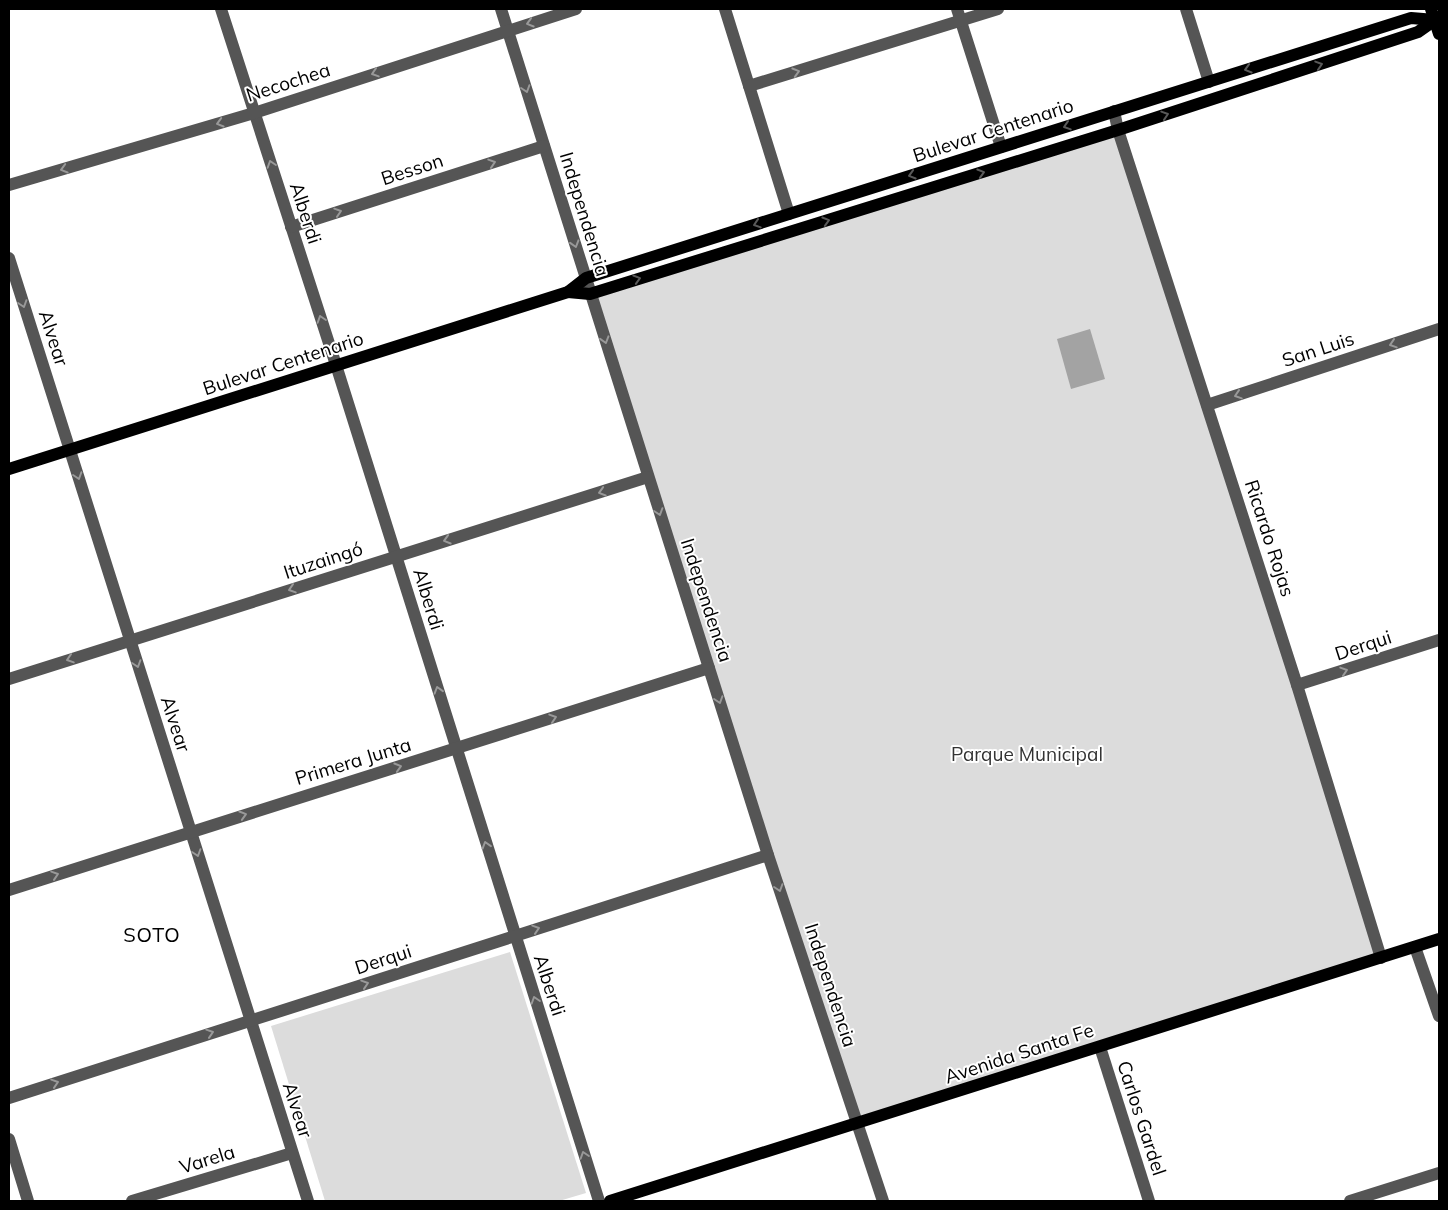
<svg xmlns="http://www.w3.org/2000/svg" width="1448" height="1210" viewBox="0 0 1448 1210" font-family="Mulish,sans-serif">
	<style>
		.green { fill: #dcdcdc }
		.water { fill: #a3a3a3 }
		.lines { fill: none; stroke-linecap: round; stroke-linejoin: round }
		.minor { stroke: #555; stroke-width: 12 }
		.major { stroke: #000; stroke-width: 12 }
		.oneway { stroke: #999 }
		.oneway2 { stroke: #595959 }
		.labels { text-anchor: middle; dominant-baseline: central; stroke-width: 4; stroke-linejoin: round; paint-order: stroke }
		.street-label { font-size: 19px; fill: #000; stroke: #fff }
		.park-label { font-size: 19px; fill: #333; stroke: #fff }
		.neighbourhood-label { font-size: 20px; letter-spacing: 1px; fill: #000; stroke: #fff }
	</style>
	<rect width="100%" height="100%" fill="#fff"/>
	<g class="green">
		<polygon points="1118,130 1381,958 858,1123 590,294"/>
		<polygon points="510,952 586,1193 559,1201 325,1201 271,1026"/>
	</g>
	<polygon class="water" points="1090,329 1105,379 1071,389 1057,339"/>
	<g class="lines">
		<g class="minor">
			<polyline points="221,9 336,365 599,1201"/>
			<polyline points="501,9 768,855 883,1201"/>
			<polyline points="725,9 789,214"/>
			<polyline points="957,9 1001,147"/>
			<polyline points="1186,9 1209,82"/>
			<polyline points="749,86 998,9"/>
			<polyline points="1114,111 1118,130 1297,685 1381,958"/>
			<polyline points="9,185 254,113 576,9"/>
			<polyline points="291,227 544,146"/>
			<polyline points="9,258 308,1201"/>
			<polyline points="1207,405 1439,329"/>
			<polyline points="9,679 648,477"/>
			<polyline points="1297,685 1439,640"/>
			<polyline points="9,890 709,668"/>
			<polyline points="1415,947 1439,1016"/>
			<polyline points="1100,1047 1149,1201"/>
			<polyline points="9,1098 768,855"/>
			<polyline points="9,1139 28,1201"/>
			<polyline points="132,1201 292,1153"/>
			<polyline points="1350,1201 1439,1173"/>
		</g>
		<g class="major">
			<polyline points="1431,9 1439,34"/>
			<polyline points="568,292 590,294 1118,130 1418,32 1435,20"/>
			<polyline points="9,469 568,292 586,278 1411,18 1435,20"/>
			<polyline points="610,1201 1439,939"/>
		</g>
	</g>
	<defs><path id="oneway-chevron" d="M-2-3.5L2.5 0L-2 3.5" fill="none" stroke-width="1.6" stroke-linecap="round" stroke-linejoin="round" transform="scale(1.25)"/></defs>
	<g class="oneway">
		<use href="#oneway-chevron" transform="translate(530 23) rotate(163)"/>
		<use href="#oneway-chevron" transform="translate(796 72) rotate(-17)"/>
		<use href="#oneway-chevron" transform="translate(375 73) rotate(162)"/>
		<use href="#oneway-chevron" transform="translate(526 89) rotate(72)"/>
		<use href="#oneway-chevron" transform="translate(220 123) rotate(164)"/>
		<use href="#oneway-chevron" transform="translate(492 163) rotate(-18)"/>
		<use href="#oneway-chevron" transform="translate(271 164) rotate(-108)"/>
		<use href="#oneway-chevron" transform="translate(64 169) rotate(164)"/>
		<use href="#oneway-chevron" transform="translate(338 212) rotate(-18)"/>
		<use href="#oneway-chevron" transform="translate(575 244) rotate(73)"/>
		<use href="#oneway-chevron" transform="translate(23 304) rotate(72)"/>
		<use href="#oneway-chevron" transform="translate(321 319) rotate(-108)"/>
		<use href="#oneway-chevron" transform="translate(605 340) rotate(73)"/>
		<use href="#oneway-chevron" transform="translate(1393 344) rotate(162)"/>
		<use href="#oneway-chevron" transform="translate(1238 395) rotate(162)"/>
		<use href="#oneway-chevron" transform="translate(78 476) rotate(72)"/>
		<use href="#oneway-chevron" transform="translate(602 492) rotate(163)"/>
		<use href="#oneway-chevron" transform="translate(659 512) rotate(72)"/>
		<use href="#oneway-chevron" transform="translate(447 540) rotate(163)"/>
		<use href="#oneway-chevron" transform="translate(292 589) rotate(162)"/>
		<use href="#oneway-chevron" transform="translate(70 659) rotate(162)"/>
		<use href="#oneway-chevron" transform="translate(137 664) rotate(72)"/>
		<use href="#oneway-chevron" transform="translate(1344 671) rotate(-18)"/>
		<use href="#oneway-chevron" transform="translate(438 690) rotate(-107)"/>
		<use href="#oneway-chevron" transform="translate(719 700) rotate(72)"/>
		<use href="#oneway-chevron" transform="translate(553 718) rotate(-18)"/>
		<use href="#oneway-chevron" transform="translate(398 767) rotate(-17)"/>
		<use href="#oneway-chevron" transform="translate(243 815) rotate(-17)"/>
		<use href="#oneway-chevron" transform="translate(486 845) rotate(-107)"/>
		<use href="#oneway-chevron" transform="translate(197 853) rotate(72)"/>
		<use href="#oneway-chevron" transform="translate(55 875) rotate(-18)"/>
		<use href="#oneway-chevron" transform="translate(779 888) rotate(72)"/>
		<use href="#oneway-chevron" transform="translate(536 929) rotate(-18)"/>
		<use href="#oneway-chevron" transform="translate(365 984) rotate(-18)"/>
		<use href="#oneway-chevron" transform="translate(535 1000) rotate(-108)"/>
		<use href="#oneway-chevron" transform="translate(210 1033) rotate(-18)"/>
		<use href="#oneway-chevron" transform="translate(55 1083) rotate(-18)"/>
		<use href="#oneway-chevron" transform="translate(584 1155) rotate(-108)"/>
	</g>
	<g class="oneway2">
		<use href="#oneway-chevron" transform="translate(1319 65) rotate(-18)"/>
		<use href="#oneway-chevron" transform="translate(1248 69) rotate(163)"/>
		<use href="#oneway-chevron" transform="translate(1165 115) rotate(-18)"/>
		<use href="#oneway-chevron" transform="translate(1067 126) rotate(162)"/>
		<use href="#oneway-chevron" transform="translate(981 173) rotate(-17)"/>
		<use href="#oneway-chevron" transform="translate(912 175) rotate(163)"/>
		<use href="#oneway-chevron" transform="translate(826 221) rotate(-17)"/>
		<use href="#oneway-chevron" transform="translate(757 224) rotate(162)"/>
		<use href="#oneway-chevron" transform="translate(637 279) rotate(-17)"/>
	</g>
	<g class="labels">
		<g class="street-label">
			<text transform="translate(288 82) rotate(-18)">Necochea</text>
			<text transform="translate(993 130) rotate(-18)">Bulevar Centenario</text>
			<text transform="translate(412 169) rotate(-18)">Besson</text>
			<text transform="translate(306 213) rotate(72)">Alberdi</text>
			<text transform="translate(585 214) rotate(73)">Independencia</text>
			<text transform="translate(54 338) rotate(72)">Alvear</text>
			<text transform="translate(1318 349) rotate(-18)">San Luis</text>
			<text transform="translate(283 363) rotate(-18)">Bulevar Centenario</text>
			<text transform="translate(1270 538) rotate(72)">Ricardo Rojas</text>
			<text transform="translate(323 560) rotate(-18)">Ituzaingó</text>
			<text transform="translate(429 599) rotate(73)">Alberdi</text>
			<text transform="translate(707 600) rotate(72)">Independencia</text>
			<text transform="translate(1363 645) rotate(-18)">Derqui</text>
			<text transform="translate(176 724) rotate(72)">Alvear</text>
			<text transform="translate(353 761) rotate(-17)">Primera Junta</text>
			<text transform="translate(383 959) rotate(-18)">Derqui</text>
			<text transform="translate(550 985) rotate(72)">Alberdi</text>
			<text transform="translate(831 985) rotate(72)">Independencia</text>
			<text transform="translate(1019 1053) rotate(-18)">Avenida Santa Fe</text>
			<text transform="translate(298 1110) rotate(72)">Alvear</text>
			<text transform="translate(1142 1118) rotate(72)">Carlos Gardel</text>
			<text transform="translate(207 1159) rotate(-17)">Varela</text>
		</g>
		<g class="park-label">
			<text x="1027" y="754">Parque Municipal</text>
		</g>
		<g class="neighbourhood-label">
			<text x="152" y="934">SOTO</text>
		</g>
	</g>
	<rect width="1448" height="1210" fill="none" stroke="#000000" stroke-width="20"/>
</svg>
